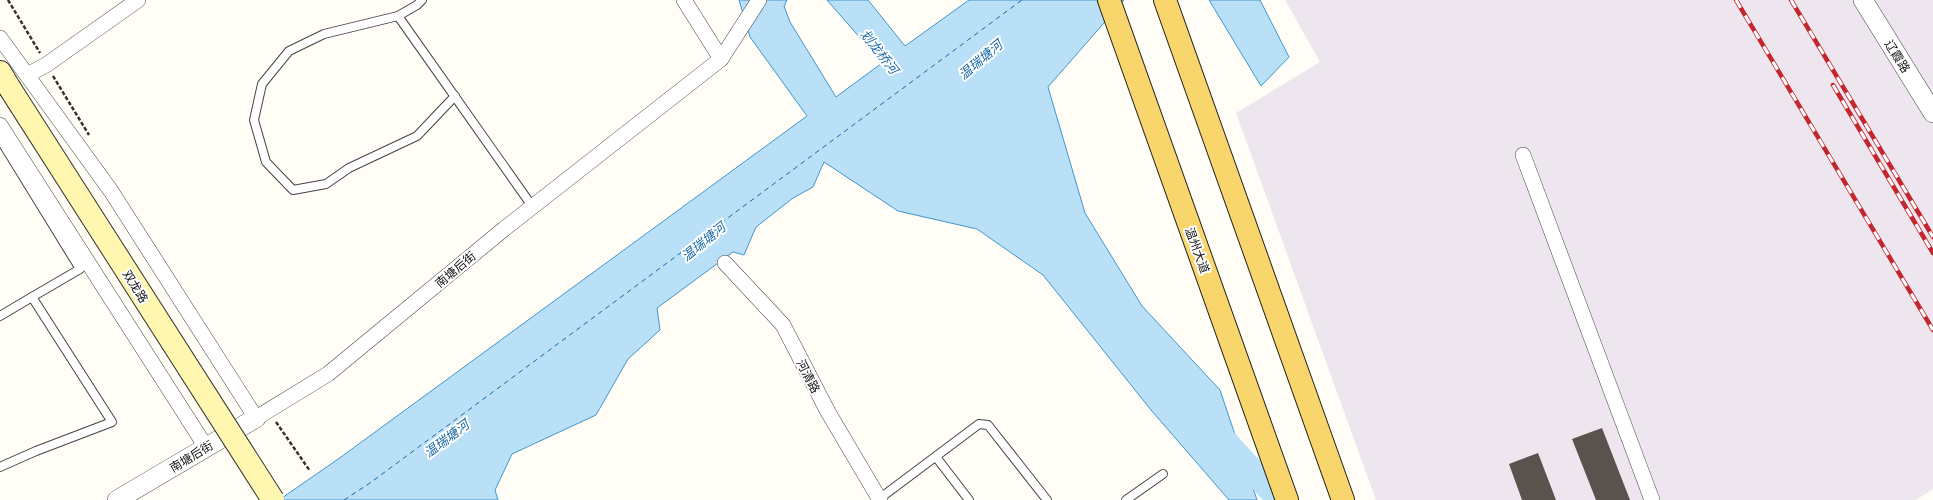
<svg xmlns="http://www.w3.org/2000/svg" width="1933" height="500" viewBox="0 0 1933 500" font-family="'Playfair Display','Noto Sans SC',serif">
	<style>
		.industrial { fill: #eee6ef }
		.water { fill: #b9e0f7; stroke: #3f96cf }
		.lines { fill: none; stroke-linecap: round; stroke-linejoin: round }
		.river { stroke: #b9e0f7; stroke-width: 24 }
		.ferry { stroke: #1768a6; stroke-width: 1; stroke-dasharray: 5 4; stroke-linecap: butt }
		.building { fill: #5a524d }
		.service-casing { stroke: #444; stroke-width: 10 }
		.minor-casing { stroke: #444; stroke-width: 16 }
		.tertiary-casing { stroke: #444; stroke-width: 20 }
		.secondary-casing { stroke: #333; stroke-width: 24 }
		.primary-casing { stroke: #222; stroke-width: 24 }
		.path { stroke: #333; stroke-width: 2.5; stroke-dasharray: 4 2; stroke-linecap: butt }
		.service { stroke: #fff; stroke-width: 8 }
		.minor { stroke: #fff; stroke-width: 15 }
		.tertiary { stroke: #fff; stroke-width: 19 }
		.secondary { stroke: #fff6b0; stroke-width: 22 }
		.primary { stroke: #f9d66b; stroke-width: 22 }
		.rail-casing { stroke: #c4262e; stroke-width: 4.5 }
		.rail { stroke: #fff; stroke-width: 3; stroke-dasharray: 9; stroke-linecap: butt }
		.secondary-bridge-casing { stroke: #333; stroke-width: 24; stroke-linecap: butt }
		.secondary-bridge { stroke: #fff6b0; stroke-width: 22 }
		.labels { text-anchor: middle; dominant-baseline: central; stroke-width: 4; stroke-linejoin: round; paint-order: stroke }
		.street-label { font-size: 12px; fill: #111; stroke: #fff }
		.water-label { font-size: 13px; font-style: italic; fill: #1768a6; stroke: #fff }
	</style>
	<rect width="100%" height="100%" fill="#fffdf5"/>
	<polygon class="industrial" points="1285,0 1933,0 1933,489 1916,500 1376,500 1236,113 1320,62"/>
	<g class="water">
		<polygon points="739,0 787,0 784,6 790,22 836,97 882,63 827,0 868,0 905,46 969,0 1124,0 1048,87 1085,213 1142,306 1220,390 1257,500 1229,500 1151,410 1043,275 977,229 898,211 824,162 813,187 793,198 756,227 744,255 733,252 657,308 660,330 628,359 596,415 512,454 495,490 498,500 279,500 341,457 807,116 750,37"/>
		<polygon points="1209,0 1260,0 1289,57 1261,86"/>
	</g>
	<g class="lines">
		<polyline class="river" points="1223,438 1279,500"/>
		<polyline class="ferry" points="344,500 370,483 1022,0"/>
	</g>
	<g class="building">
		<polygon points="1602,428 1630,500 1596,500 1572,439"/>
		<polygon points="1538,453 1556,500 1522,500 1509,464"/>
	</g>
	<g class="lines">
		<g class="service-casing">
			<g id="service">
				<polyline points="422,0 417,5 398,16 324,34 289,51 262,84 254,120 266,162 293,190 326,184 349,168 417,136 455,96"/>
				<polyline points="398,16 532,206"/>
				<polyline points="0,139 80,269 32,297 112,422 36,451 0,467"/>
				<polyline points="0,316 32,297"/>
				<polyline points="936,457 969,500"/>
				<polyline points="879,499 979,424 988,425 1047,500"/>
				<polyline points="1126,500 1163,474"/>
			</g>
		</g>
		<g class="minor-casing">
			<g id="minor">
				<polyline points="684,0 721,59"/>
				<polyline points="0,38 111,191 256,418 328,374 504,229 721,59 759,0"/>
				<polyline points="27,75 46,65 138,0"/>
				<polyline points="0,125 206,447"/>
				<polyline points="1523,155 1652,500"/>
				<polyline points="725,263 783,325 828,412 880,500"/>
			</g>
		</g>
		<g class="tertiary-casing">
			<g id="tertiary">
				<polyline points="1863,0 1933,113"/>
				<polyline points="117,500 256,418"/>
			</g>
		</g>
		<g class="secondary-casing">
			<polyline id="secondary" points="0,72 9,87"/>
		</g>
		<g class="primary-casing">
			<g id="primary">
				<polyline points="1109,0 1287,500"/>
				<polyline points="1165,0 1343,500"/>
			</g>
		</g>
		<g class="path">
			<polyline points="8,0 40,53"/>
			<polyline points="53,76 89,135"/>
			<polyline points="276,422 310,471"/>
		</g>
		<use href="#service" class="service"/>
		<use href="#minor" class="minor"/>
		<use href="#tertiary" class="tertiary"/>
		<use href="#secondary" class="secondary"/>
		<use href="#primary" class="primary"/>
		<g class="rail-casing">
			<g id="rail">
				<polyline points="1736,0 1933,330"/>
				<polyline points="1791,0 1933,237"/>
				<polyline points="1833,85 1933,253"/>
			</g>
		</g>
		<use href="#rail" class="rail"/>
		<g class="secondary-bridge-casing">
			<polyline id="secondary-bridge" points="9,87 273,500"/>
		</g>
		<use href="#secondary-bridge" class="secondary-bridge"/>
	</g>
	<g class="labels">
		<g class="street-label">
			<text transform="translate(1898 56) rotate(58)">辽霞路</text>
			<text transform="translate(1198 250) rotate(70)">温州大道</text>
			<text transform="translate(455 269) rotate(-40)">南塘后街</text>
			<text transform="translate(136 286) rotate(58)">双龙路</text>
			<text transform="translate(809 376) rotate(63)">河清路</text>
			<text transform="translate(191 456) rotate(-31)">南塘后街</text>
		</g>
		<g class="water-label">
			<text transform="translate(880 51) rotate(52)">划龙桥河</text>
			<text transform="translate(980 59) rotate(-40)">温瑞塘河</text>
			<text transform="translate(703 241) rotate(-39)">温瑞塘河</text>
			<text transform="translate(446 438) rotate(-37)">温瑞塘河</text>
		</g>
	</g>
</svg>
